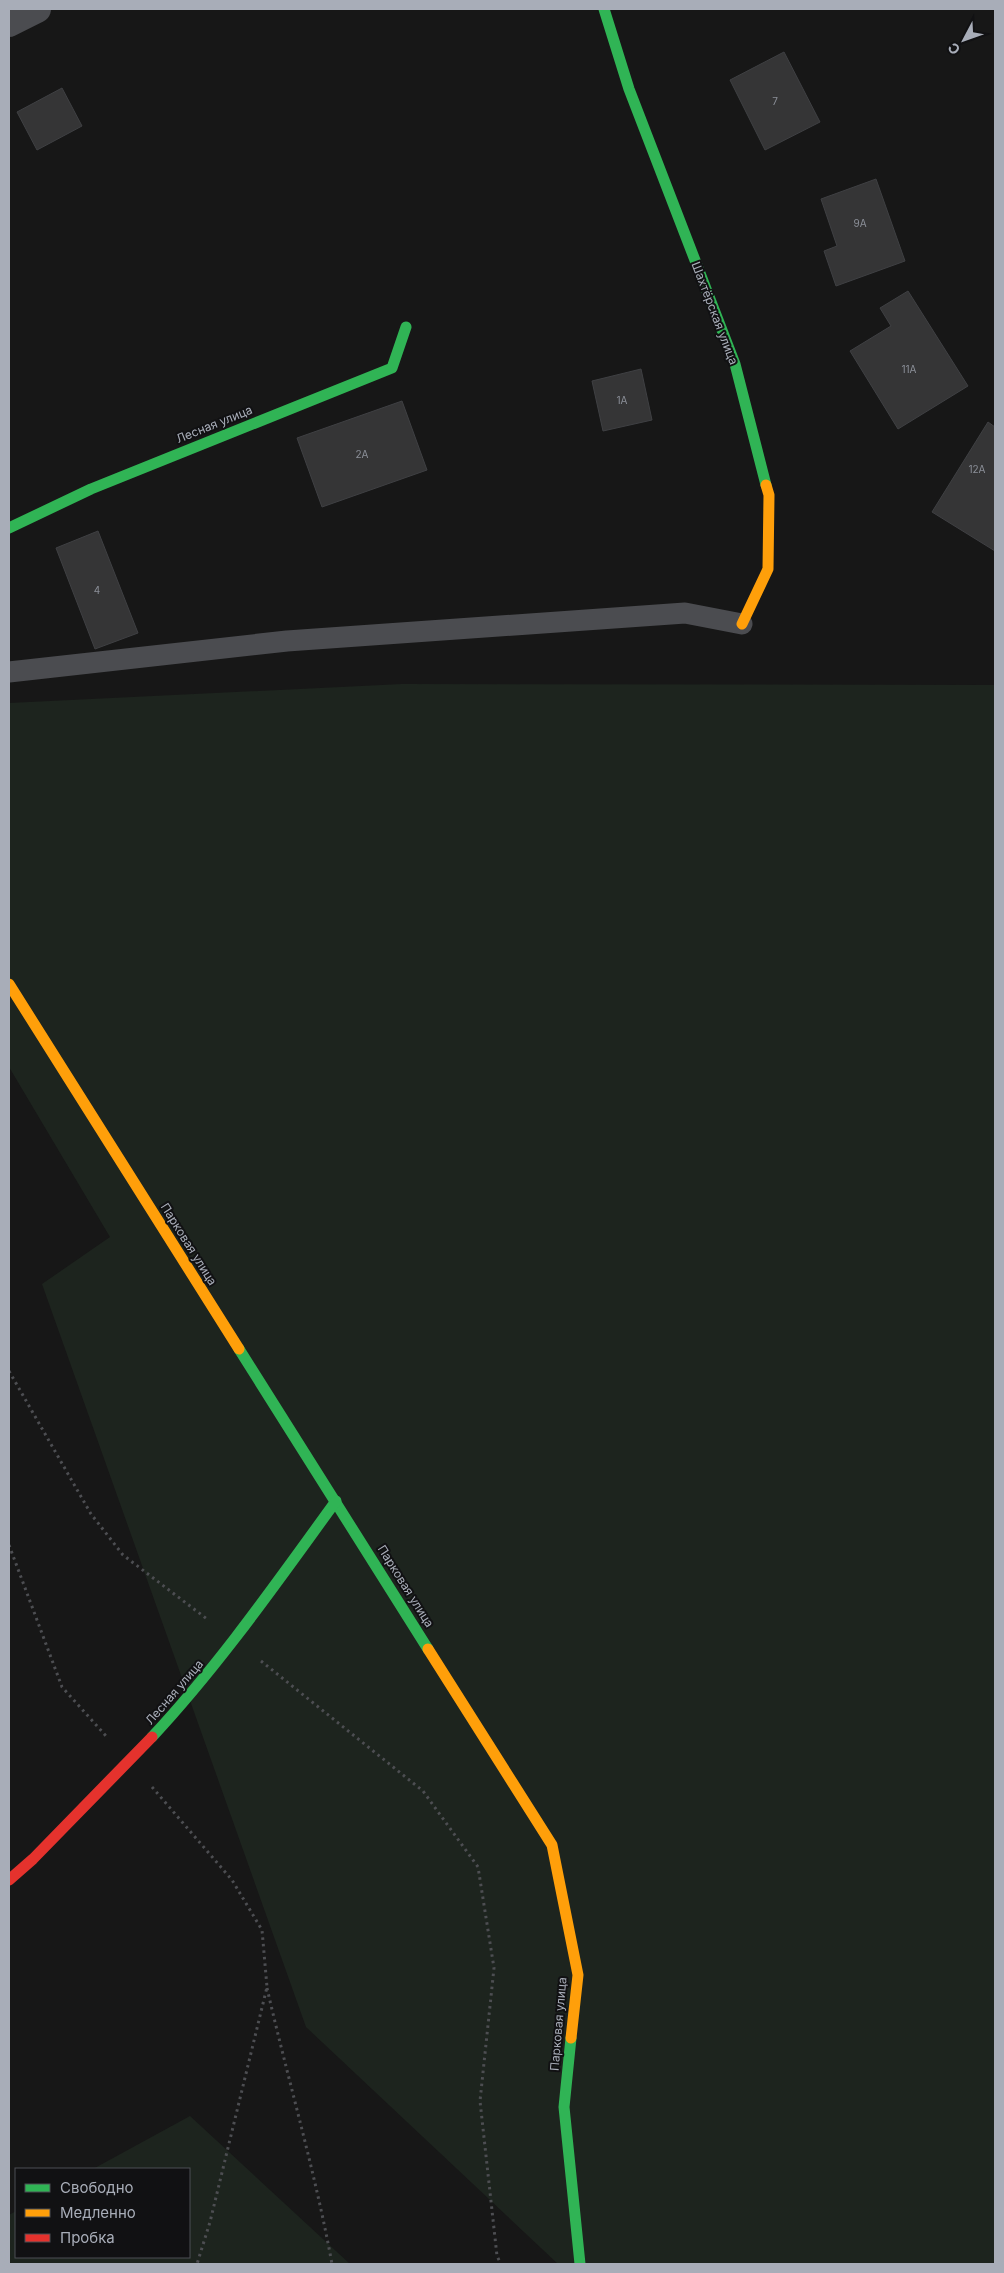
<svg xmlns="http://www.w3.org/2000/svg" width="1004" height="2273" viewBox="0 0 1004 2273" font-family="Inter,sans-serif">
	<style>
		.green { fill: #1d241e }
		.building { fill: #353536; stroke: #3f4043 }
		.lines { fill: none; stroke-linecap: round; stroke-linejoin: round }
		.path { stroke: #4d4e52; stroke-width: 3; stroke-dasharray: 2.5 4; stroke-linecap: butt }
		.lane { stroke: #4b4c50; stroke-width: 21 }
		.street { stroke: #4b4c50; stroke-width: 28 }
		.fast { stroke: #30b455; stroke-width: 11 }
		.slow { stroke: #ff9f0a; stroke-width: 11 }
		.jam { stroke: #e5322d; stroke-width: 11 }
		.labels { text-anchor: middle; dominant-baseline: central; stroke-width: 4; stroke-linejoin: round; paint-order: stroke }
		.number-label { font-size: 10px; fill: #8b8f98 }
		.street-label { font-size: 12px; fill: #a8adb8; stroke: #111113 }
	</style>
	<rect width="100%" height="100%" fill="#171717"/>
	<g class="green">
		<polygon points="402,684 995,685 995,2264 558,2264 306,2027 42,1284 110,1237 9,1067 9,703"/>
		<polygon points="190,2116 350,2264 9,2264 9,2215 16,2211 16,2257 189,2257 189,2169 93,2169"/>
	</g>
	<g class="building">
		<polygon points="784,52 820,122 765,150 730,80"/>
		<polygon points="62,88 82,126 37,150 17,112"/>
		<polygon points="876,179 905,261 836,286 824,251 837,246 821,199"/>
		<polygon points="908,291 968,386 898,429 850,351 891,326 880,308"/>
		<polygon points="641,369 652,420 603,431 592,381"/>
		<polygon points="402,401 427,470 322,507 297,438"/>
		<polygon points="988,422 995,427 995,551 932,512"/>
		<polygon points="98,531 138,633 95,649 56,548"/>
	</g>
	<g class="lines">
		<g class="path">
			<polyline points="9,1371 91,1514 123,1555 207,1619"/>
			<polyline points="9,1545 62,1687 106,1736"/>
			<polyline points="261,1661 423,1791 478,1867 494,1968 480,2101 497,2256 501,2264"/>
			<polyline points="152,1787 232,1880 262,1930 267,1987 210,2222 197,2264"/>
			<path d="M267 1988C288 2080 315 2171 332 2264"/>
		</g>
		<polyline class="lane" points="9,672 287,641 685,613 742,624"/>
		<polyline class="street" points="9,23 37,9"/>
		<g class="fast">
			<polyline points="604,9 629,89 735,364 766,485"/>
			<polyline points="9,528 91,489 392,368 406,327"/>
			<polyline points="239,1349 428,1649"/>
			<path d="M152 1737C220 1664 277 1582 336 1501"/>
			<polyline points="571,2038 564,2107 580,2264"/>
		</g>
		<g class="slow">
			<polyline points="742,624 768,569 769,495 766,485"/>
			<polyline points="9,984 239,1349"/>
			<polyline points="428,1649 552,1845 578,1975 571,2038"/>
		</g>
		<polyline class="jam" points="9,1880 33,1859 152,1737"/>
	</g>
	<g class="labels">
		<g class="number-label">
			<text x="775" y="101">7</text>
			<text x="860" y="223">9А</text>
			<text x="909" y="369">11А</text>
			<text x="622" y="400">1А</text>
			<text x="362" y="454">2А</text>
			<text x="977" y="469">12А</text>
			<text x="97" y="590">4</text>
		</g>
		<g class="street-label">
			<text transform="translate(715 313) rotate(69)">Шахтёрская улица</text>
			<text transform="translate(214 424) rotate(-22)">Лесная улица</text>
			<text transform="translate(189 1244) rotate(58)">Парковая улица</text>
			<text transform="translate(406 1586) rotate(58)">Парковая улица</text>
			<text transform="translate(174 1692) rotate(-49)">Лесная улица</text>
			<text transform="translate(558 2024) rotate(-85)">Парковая улица</text>
		</g>
	</g>
	<rect width="1004" height="2273" fill="none" stroke="#a8adb8" stroke-width="20"/>
	<rect x="15" y="2168" width="175" height="90" fill="#111113" stroke="#4d4f55"/>
	<rect x="25" y="2184" width="25" height="8" fill="#30b455" stroke="#4d4f55"/>
	<text x="60" y="2193" font-size="15" fill="#a8adb8">Свободно</text>
	<rect x="25" y="2209" width="25" height="8" fill="#ff9f0a" stroke="#4d4f55"/>
	<text x="60" y="2218" font-size="15" fill="#a8adb8">Медленно</text>
	<rect x="25" y="2234" width="25" height="8" fill="#e5322d" stroke="#4d4f55"/>
	<text x="60" y="2243" font-size="15" fill="#a8adb8">Пробка</text>
	<g transform="translate(964 40) rotate(229)" stroke="#111113" stroke-width="4" paint-order="stroke">
	<path d="M0-4L9 19L0 12L-9 19Z" fill="#a8adb8"/>
	<text y="-8" font-size="14" font-weight="bold" text-anchor="middle" fill="#a8adb8">С</text>
	</g>
</svg>
